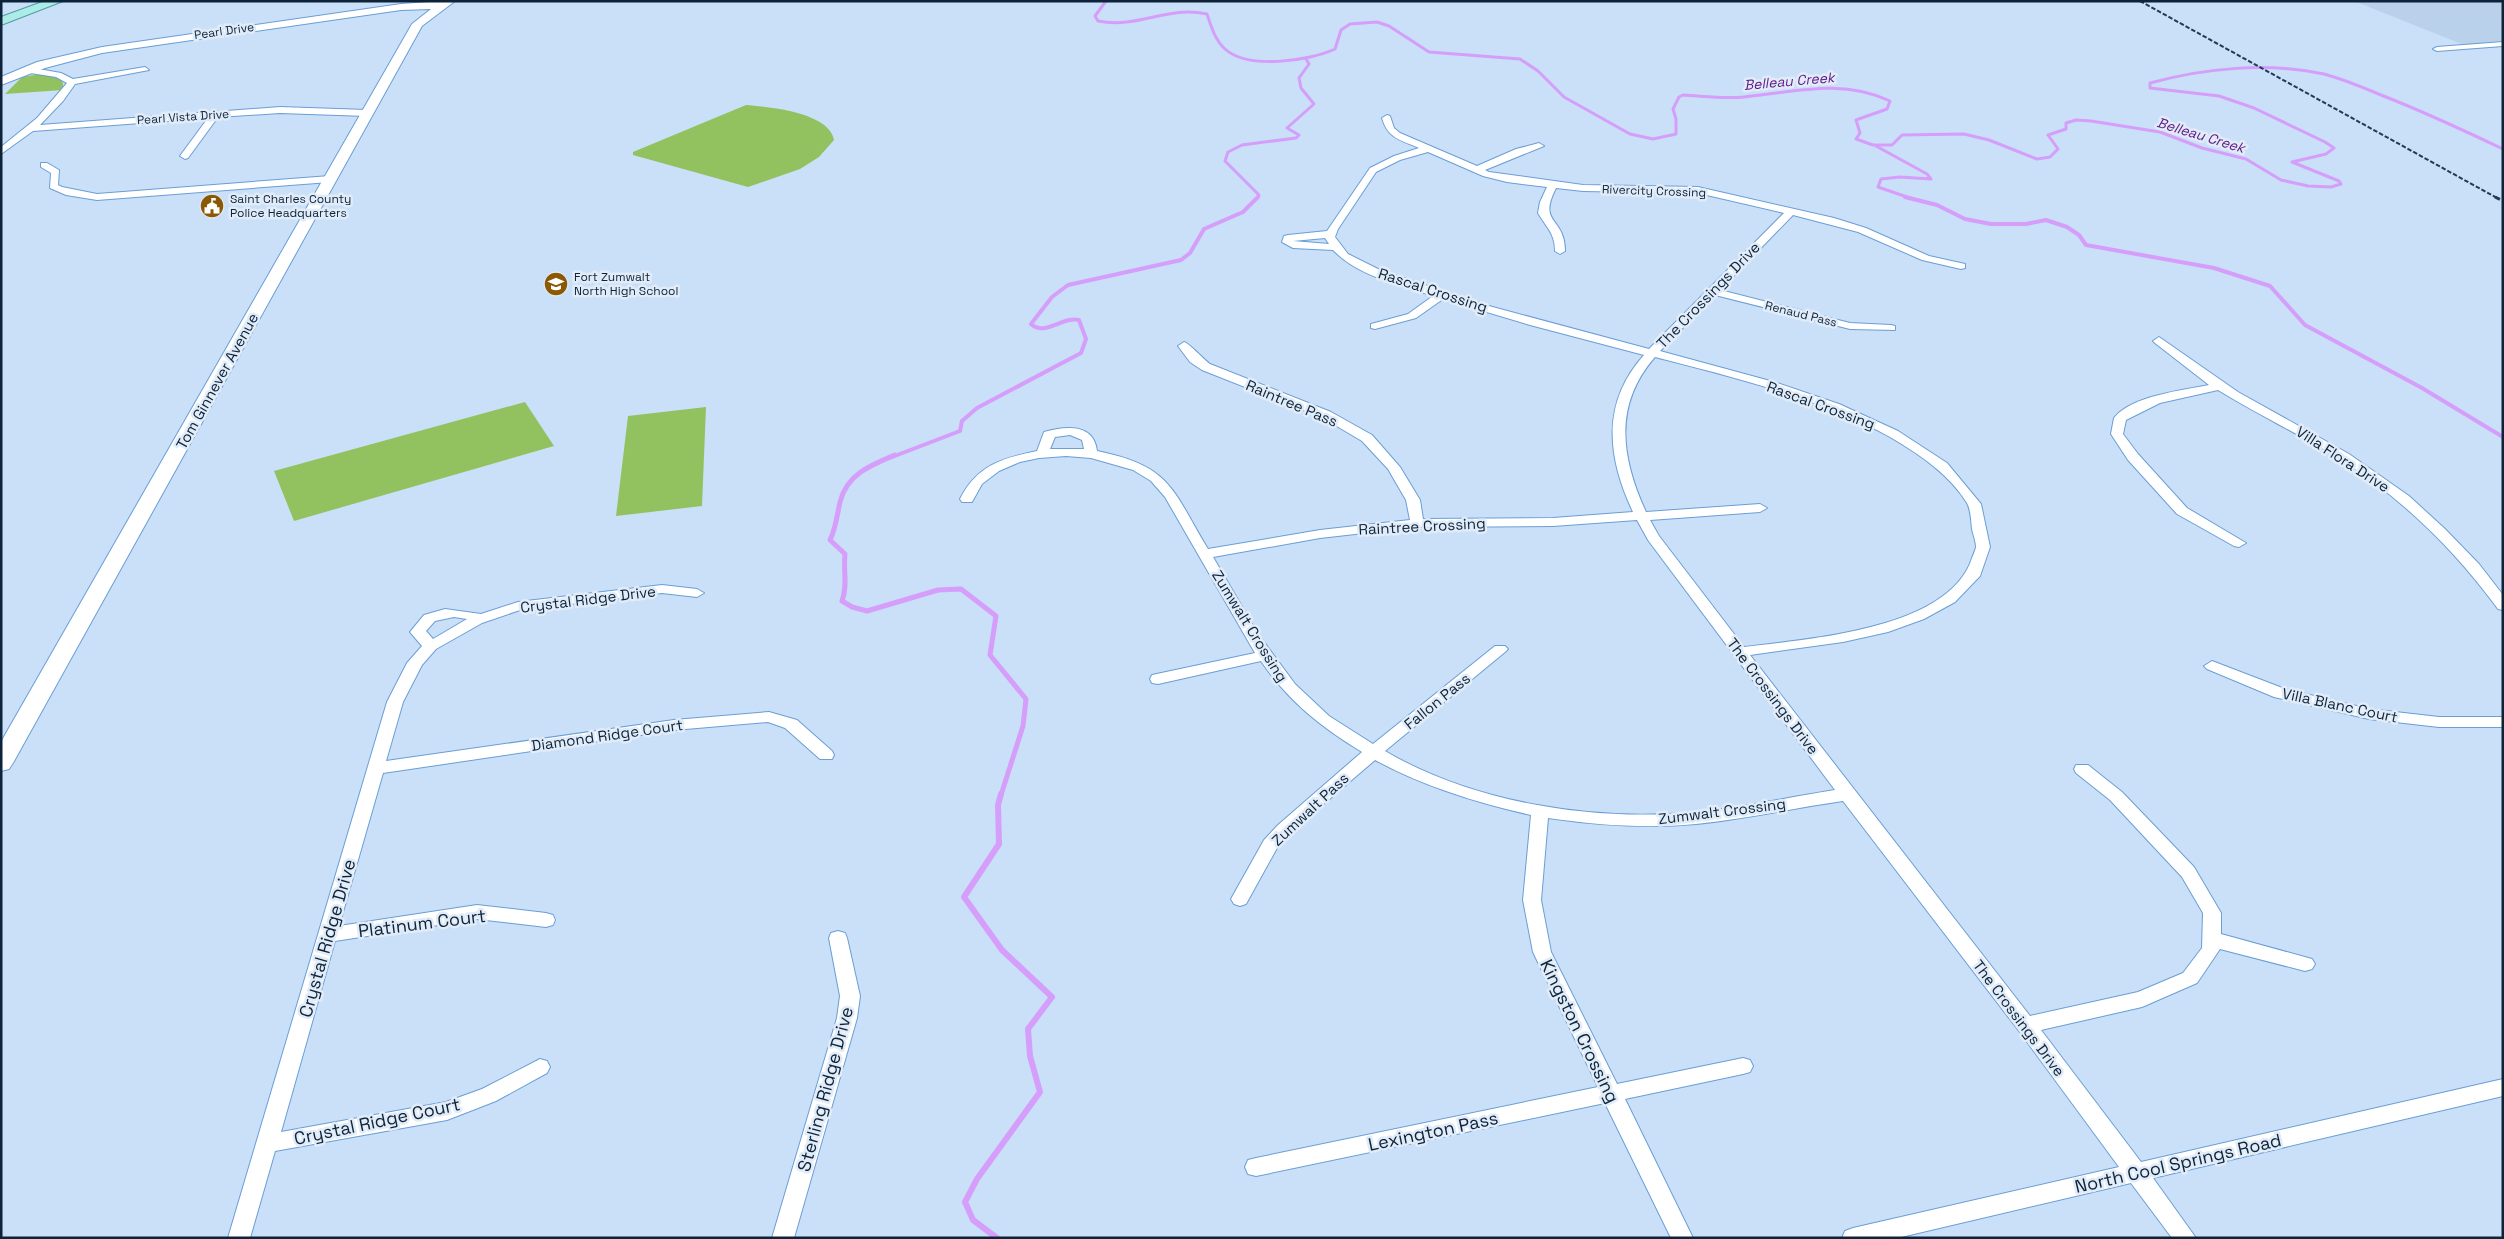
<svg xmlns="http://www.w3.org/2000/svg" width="2504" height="1239" viewBox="0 0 2504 1239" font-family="'Space Grotesk',sans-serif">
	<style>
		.built { fill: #b9d1eb }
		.green { fill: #92c25f }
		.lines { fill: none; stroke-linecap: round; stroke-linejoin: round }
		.stream-far3 { stroke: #d59efa; stroke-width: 3 }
		.stream-far2 { stroke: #d59efa; stroke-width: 4 }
		.stream-far1 { stroke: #d59efa; stroke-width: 5 }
		.stream { stroke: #d59efa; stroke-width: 6 }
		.street-casing { stroke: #699ed6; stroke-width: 2 }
		.secondary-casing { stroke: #699ed6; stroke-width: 2 }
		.primary-casing { stroke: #519da0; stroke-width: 2 }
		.street { fill: #fff; fill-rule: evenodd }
		.secondary { fill: #fff; fill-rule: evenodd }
		.primary { fill: #acebe8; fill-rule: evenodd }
		.rail-far1 { stroke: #243a51; stroke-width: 2; stroke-dasharray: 4.5 2; stroke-linecap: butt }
		.rail { stroke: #243a51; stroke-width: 3; stroke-dasharray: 5.5 3; stroke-linecap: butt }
		.labels { text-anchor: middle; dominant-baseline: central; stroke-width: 5; stroke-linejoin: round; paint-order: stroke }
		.far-street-label { font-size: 12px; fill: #0d2339; stroke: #e1ecf8 }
		.far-poi-label { font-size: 12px; fill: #0d2339; stroke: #e1ecf8; text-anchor: start }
		.far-water-label { font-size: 14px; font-style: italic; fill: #631c88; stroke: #e1ecf8 }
		.street-label { font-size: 15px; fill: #0d2339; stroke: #e1ecf8 }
		.near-street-label { font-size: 18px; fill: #0d2339; stroke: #e1ecf8 }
	</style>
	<rect width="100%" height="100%" fill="#cae0f8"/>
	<polygon class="built" points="2354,1 2503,1 2503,41 2464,45"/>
	<g class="green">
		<polygon points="34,75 47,75 60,79 63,83 63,90 5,94 22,77"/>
		<path d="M746 105C768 107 829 112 834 140L819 157 800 169 748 187 633 155V152Z"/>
		<polygon points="525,402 554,446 294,521 274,471"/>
		<polygon points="706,407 702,506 616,516 628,416"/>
	</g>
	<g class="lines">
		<g class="stream-far3">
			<path d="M1106 1 1095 16 1098 21C1139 29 1167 5 1207 14 1211 26 1215 40 1225 49 1248 70 1309 61 1335 49L1341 30 1350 24 1377 22 1389 26 1429 52 1520 59 1538 71 1564 97 1630 134 1653 139 1676 134V119L1673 109 1679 97 1683 95C1703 96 1724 99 1744 97 1794 92 1842 78 1890 101L1887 109 1856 120 1860 133 1856 139 1873 145H1892L1902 135 1964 134 1989 140 2037 159 2050 157 2058 149 2048 135 2066 129V123L2076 120 2091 121 2160 132 2202 148 2246 159 2281 180 2308 186 2331 187 2341 184 2339 181 2292 162 2326 154 2334 148 2325 142 2254 108 2219 96 2150 88V83C2205 68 2267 62 2324 74 2343 79 2362 87 2381 95 2422 111 2463 130 2503 149"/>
			<polyline points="1876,146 1927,174 1931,179 1900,177 1881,179 1878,187 1910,198"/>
			<polyline points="1257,198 1259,195 1225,161 1228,152 1242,145 1296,138 1299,135 1287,128 1314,104 1301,88 1299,78 1309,64 1306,59"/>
		</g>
		<g class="stream-far2">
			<polyline points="1905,197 1937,205 1965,219 1991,224 2026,224 2046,220 2067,227 2079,235 2086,245 2214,268 2270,286 2305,325 2422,388 2503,437"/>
			<path d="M892 457 960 431 962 421 977 408 1081 353 1086 339 1079 320C1062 316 1045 337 1031 324L1052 297 1068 285 1181 260 1190 253 1204 229 1243 212 1258 197"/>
		</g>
		<path class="stream-far1" d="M895 455C871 465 847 474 840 502 837 515 836 528 830 540L845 554C843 571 848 585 842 601L852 607 867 611 938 590 961 589 996 616 990 655 1026 699 1023 726 1001 795"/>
		<polyline class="stream" points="997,1238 973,1220 965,1202 977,1179 1040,1092 1030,1056 1028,1029 1052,997 1002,950 964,897 999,844 998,805 1001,794"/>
		<g class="street-casing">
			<g id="street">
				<polygon points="2503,42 2503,46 2437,51 2433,49 2437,47"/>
				<polygon points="27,67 61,73 73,79 145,67 149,70 75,84 63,101 40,125 280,107 367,110 371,113 367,116 280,113 218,117 188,158 185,159 180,156 208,118 33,131 1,154 1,147 37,118 67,83 56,77 24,72 24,68"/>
				<path d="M1387 115 1390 116 1394 128 1400 133 1477 166 1516 149 1539 143 1544 146 1485 170 1489 172 1583 185 1698 187 1834 218 1866 228 1929 256 1965 264V268L1961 269 1922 260 1858 232 1793 215 1720 290 1850 323 1891 325 1895 326V330L1850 329 1715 295 1660 351 1774 382 1839 404 1898 431 1947 463 1981 504 1990 547 1980 576 1955 602 1924 619 1888 632 1843 642 1750 655 2030 1016 2138 992 2183 973 2202 948 2203 913 2182 877 2110 800 2076 773 2074 769 2076 765H2088L2122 792 2194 867 2221 913V934L2312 959 2315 964 2312 969 2305 971 2220 949 2197 983 2142 1007 2041 1030 2141 1162 2503 1079V1096L2153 1178 2196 1238H2172L2131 1183 1897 1238H1842L1845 1231 1853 1228 2119 1167 2019 1031 1843 801C1794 808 1745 819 1696 824 1646 829 1597 825 1548 818L1541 900 1551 952 1617 1084 1743 1058 1750 1060 1753 1066 1750 1072 1743 1074 1625 1099 1693 1238H1671L1605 1103 1256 1176 1248 1174 1245 1167 1248 1160 1256 1158 1598 1087 1533 952 1523 900 1531 815C1477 803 1423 786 1375 760L1290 833 1277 848 1246 904 1240 906 1234 904 1231 899 1264 840 1278 825 1362 752C1321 727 1288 701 1261 661L1158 684 1152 683 1150 679 1152 675 1255 653 1165 497 1151 481 1133 470 1091 458 1066 456 1039 458 1020 462 999 471 982 484 972 502H962L960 499C977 465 1003 458 1037 451L1044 432C1065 426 1094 423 1097 451 1172 466 1172 490 1208 549L1320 530 1410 520 1406 500 1388 469 1362 441 1323 418 1202 370 1190 362 1178 346 1184 342C1190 344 1203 359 1210 364L1331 412 1372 435 1400 467 1420 500 1423 519 1553 518 1633 512C1607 457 1601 403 1644 355L1530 325 1443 299 1416 318 1375 329 1371 328V324L1408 314 1433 296C1399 284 1359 277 1333 250L1293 248 1282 242 1284 236 1288 235 1327 231 1370 168 1394 156 1419 148C1401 140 1388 139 1382 118ZM1428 152 1483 176 1507 182 1547 187 1540 202 1538 213C1546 227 1555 233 1555 251L1560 254 1565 251C1565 216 1537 225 1556 188L1583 191 1698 193 1784 213 1649 349 1489 306 1382 271 1348 254 1335 237 1338 229 1376 172 1400 160ZM1325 238 1329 244 1293 241ZM1655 357C1729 376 1823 399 1890 437 1919 454 1949 474 1967 503 1971 510 1971 521 1972 529 1973 534 1976 542 1976 547 1975 552 1972 557 1971 561 1945 630 1807 639 1744 647L1659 536 1650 520 1760 512 1767 508 1760 504 1646 512C1621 458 1613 405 1655 357ZM1070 435 1082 440 1084 449H1050L1055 437ZM1637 520 1648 540 1835 790C1789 797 1743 808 1696 812 1595 822 1473 803 1385 751L1505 652 1508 649 1505 646H1495L1373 744 1329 716 1295 684 1258 634 1213 557 1320 538 1417 527 1553 526Z"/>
				<polygon points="41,163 47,163 59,170 58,185 62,187 97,194 330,176 335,179 330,182 97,200 66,195 50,188 51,173 41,167"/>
				<path d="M2159 337 2238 392 2349 454 2409 496 2445 529 2479 564 2503 595V610L2498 609C2454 549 2401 497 2338 458 2299 434 2257 414 2218 390L2160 403 2126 420 2123 434 2138 454 2187 508 2246 543 2239 547 2234 546 2177 514 2128 460 2111 434 2114 418C2131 396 2183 390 2209 385L2155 343 2153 341Z"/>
				<path d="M662 585 697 589 704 593 697 597 662 593 520 610 482 623 436 649 422 665 403 702 386 761 674 720 769 712 797 720 832 751 834 755 832 759H820L785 728 768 722 674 730 383 773 339 926 477 905 546 913 553 915 555 920 553 925 546 927 477 919 335 941 281 1132 446 1102 482 1089 540 1059 547 1061 550 1067 547 1073 496 1101 447 1120 275 1151 250 1238H228L387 702 407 663 422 646 410 632 424 615 445 609 481 614 518 602ZM454 617 467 619 433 639 426 631 435 621Z"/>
				<polygon points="2212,661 2285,689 2369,709 2439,717 2503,717 2503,727 2439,727 2369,719 2274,697 2207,669 2204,666"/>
				<polygon points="838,931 845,933 847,938 860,996 857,1018 794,1238 772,1238 837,1018 840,996 829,938 831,933"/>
			</g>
		</g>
		<g class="secondary-casing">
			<polygon id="secondary" points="443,1 455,1 422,26 13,763 9,769 1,771 1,742 412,24 431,9 401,10 102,53 45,68 1,85 1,77 37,62 102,47 401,4"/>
		</g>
		<g class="primary-casing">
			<polygon id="primary" points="45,1 63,1 1,25 1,17"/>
		</g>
		<use href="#street" class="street"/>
		<use href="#secondary" class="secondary"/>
		<use href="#primary" class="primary"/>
		<polyline class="rail-far1" points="2140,1 2497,198"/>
		<polyline class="rail" points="2495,197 2503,201"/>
	</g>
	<defs>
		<g id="civic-disc" transform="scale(1.25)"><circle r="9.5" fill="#8b5803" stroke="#e1ecf8"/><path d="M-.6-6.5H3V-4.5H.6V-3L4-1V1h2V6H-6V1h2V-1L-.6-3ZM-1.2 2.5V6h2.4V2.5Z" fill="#fff"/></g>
		<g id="school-disc" transform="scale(1.25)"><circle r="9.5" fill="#8b5803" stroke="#e1ecf8"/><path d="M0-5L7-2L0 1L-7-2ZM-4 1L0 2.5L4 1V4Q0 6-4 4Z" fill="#fff"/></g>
	</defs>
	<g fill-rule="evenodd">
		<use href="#civic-disc" x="212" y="206"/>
		<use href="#school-disc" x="556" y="284"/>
	</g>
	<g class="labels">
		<g class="far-street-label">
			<text transform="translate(224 31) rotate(-8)">Pearl Drive</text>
			<text transform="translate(183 117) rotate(-4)">Pearl Vista Drive</text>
			<text transform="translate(1654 191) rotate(2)">Rivercity Crossing</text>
			<text transform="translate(1801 314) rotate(14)">Renaud Pass</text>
		</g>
		<g class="far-poi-label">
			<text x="230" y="199">Saint Charles County<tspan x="230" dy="14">Police Headquarters</tspan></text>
			<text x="574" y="277">Fort Zumwalt<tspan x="574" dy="14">North High School</tspan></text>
		</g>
		<g class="far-water-label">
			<text transform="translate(1789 81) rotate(-5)">Belleau Creek</text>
			<text transform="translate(2201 135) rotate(17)">Belleau Creek</text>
		</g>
		<g class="street-label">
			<text transform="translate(1433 290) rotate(18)">Rascal Crossing</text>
			<text transform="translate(1708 295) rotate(-46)">The Crossings Drive</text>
			<text transform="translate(217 381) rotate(-61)">Tom Ginnever Avenue</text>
			<text transform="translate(1292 403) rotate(23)">Raintree Pass</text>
			<text transform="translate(1821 405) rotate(20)">Rascal Crossing</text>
			<text transform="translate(2343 459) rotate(33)">Villa Flora Drive</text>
			<text transform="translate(1422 526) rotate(-3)">Raintree Crossing</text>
			<text transform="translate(588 599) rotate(-7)">Crystal Ridge Drive</text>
			<text transform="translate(1250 626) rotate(58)">Zumwalt Crossing</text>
			<text transform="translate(1773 696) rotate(53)">The Crossings Drive</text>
			<text transform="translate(1437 701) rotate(-39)">Fallon Pass</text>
			<text transform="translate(2340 705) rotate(12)">Villa Blanc Court</text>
			<text transform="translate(607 735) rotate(-8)">Diamond Ridge Court</text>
			<text transform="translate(1310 809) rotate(-43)">Zumwalt Pass</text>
			<text transform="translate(1722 811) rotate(-7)">Zumwalt Crossing</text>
			<text transform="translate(2019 1018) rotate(53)">The Crossings Drive</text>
		</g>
		<g class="near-street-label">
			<text transform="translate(422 923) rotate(-7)">Platinum Court</text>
			<text transform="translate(327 938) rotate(-74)">Crystal Ridge Drive</text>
			<text transform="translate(1580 1031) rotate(64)">Kingston Crossing</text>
			<text transform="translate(825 1089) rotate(-75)">Sterling Ridge Drive</text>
			<text transform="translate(377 1121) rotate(-12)">Crystal Ridge Court</text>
			<text transform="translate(1433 1131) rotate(-12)">Lexington Pass</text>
			<text transform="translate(2178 1163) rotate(-13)">North Cool Springs Road</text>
		</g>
	</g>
	<rect width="2504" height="1239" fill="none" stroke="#0d2339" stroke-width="5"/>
</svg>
